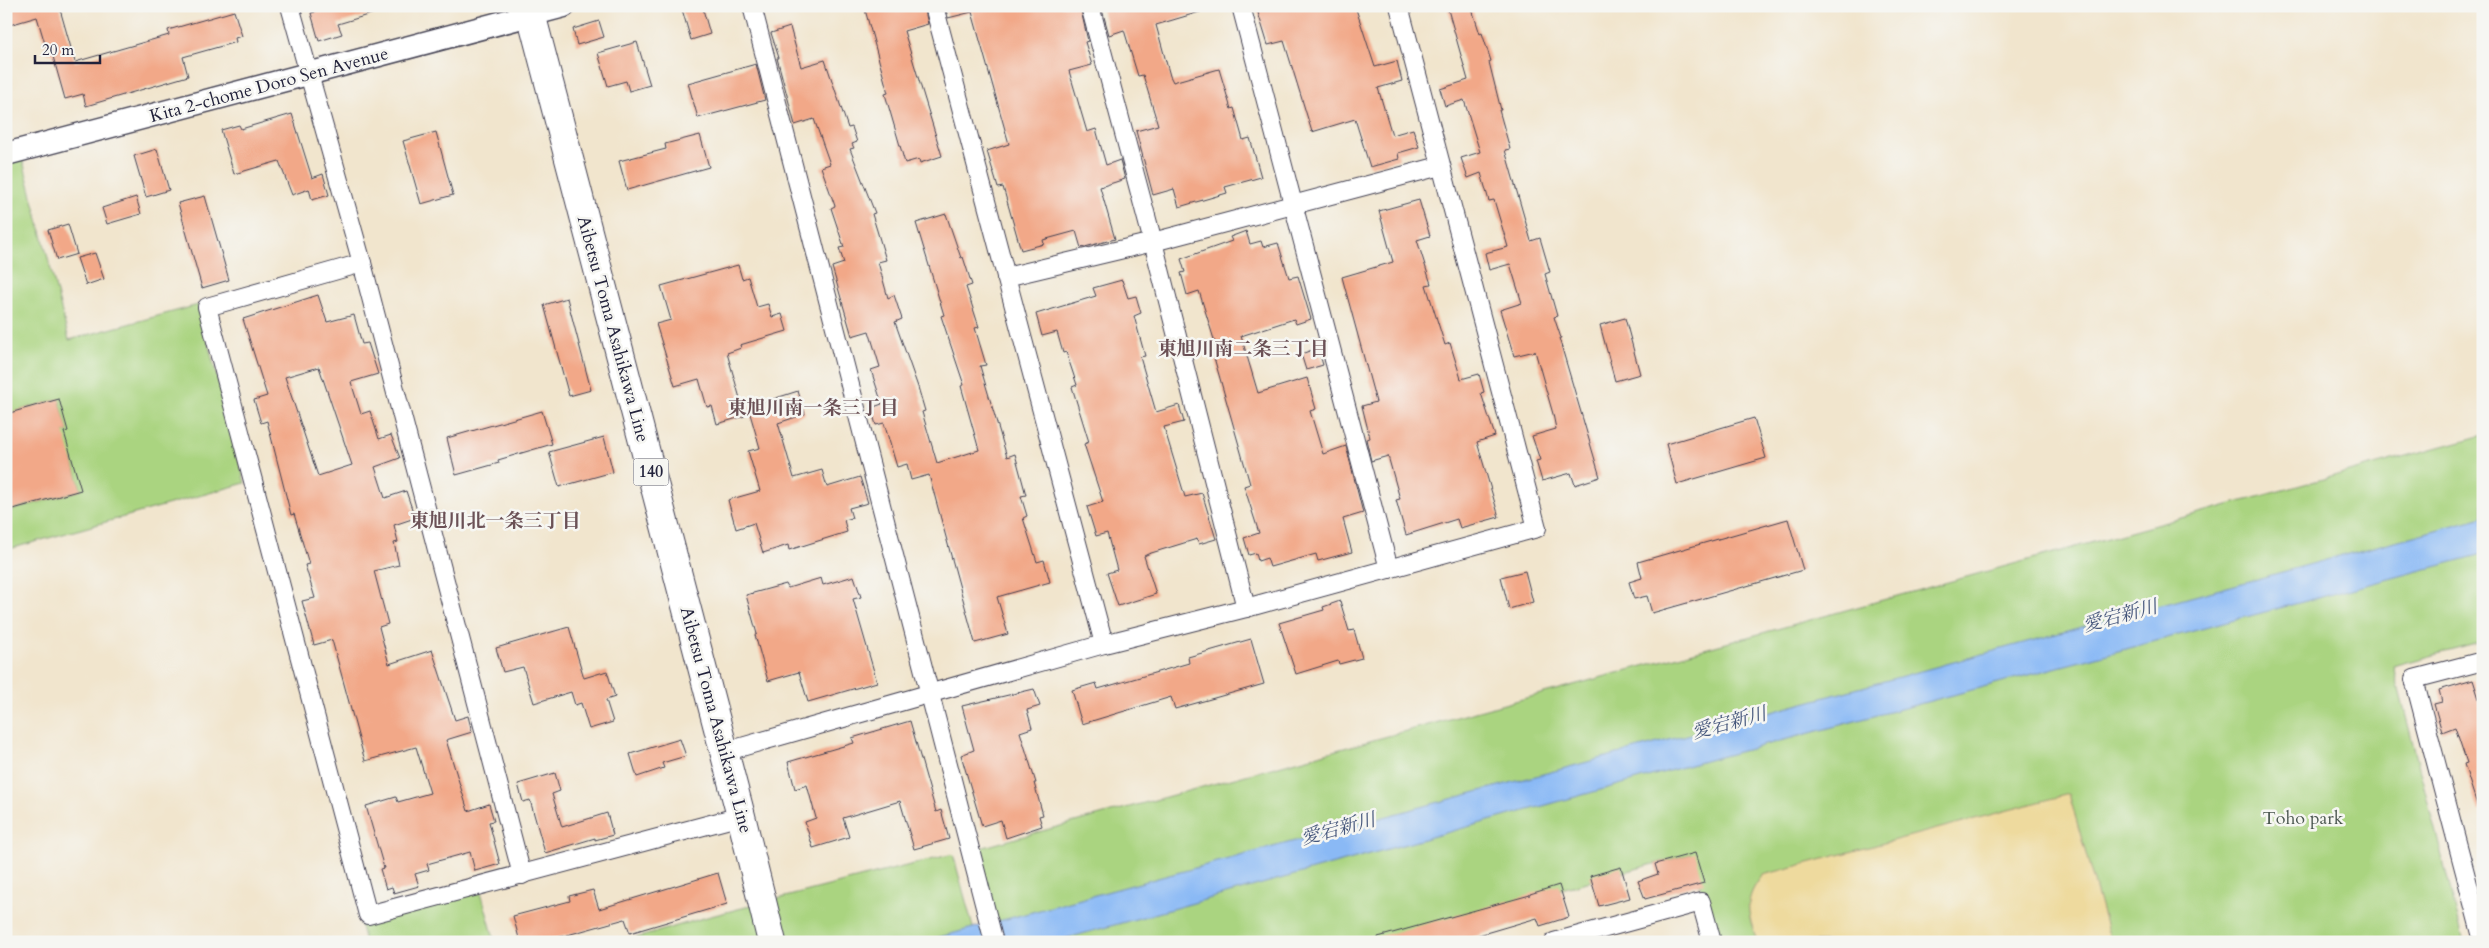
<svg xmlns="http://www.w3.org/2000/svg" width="2489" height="948" viewBox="0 0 2489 948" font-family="Cardo,'Noto Serif JP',serif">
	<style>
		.green { fill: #aad480; stroke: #667b5e }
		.sand { fill: #eeda9e; stroke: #887e6c }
		.water { fill: #8ab9f5; stroke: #566e98 }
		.building { fill: #f2a888; fill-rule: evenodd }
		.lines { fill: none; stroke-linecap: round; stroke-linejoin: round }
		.minor-casing { stroke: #413f51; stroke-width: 20 }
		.tertiary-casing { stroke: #413f51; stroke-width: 25 }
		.primary-casing { stroke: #413f51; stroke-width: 30 }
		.minor { stroke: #fff; stroke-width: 18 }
		.tertiary { stroke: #fff; stroke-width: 22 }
		.primary { stroke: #fff; stroke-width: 28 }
		.labels { text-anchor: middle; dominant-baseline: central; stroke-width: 5; stroke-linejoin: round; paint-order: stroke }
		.shield { fill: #f6f6f2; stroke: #626272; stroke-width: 1 }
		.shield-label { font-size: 16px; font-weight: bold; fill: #22223b }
		.street-label { font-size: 18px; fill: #22223b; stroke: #f6f6f2 }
		.park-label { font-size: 18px; fill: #4b5750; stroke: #f6f6f2 }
		.neighbourhood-label { font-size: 19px; font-weight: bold; fill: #6b5156; stroke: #f6f6f2 }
		.water-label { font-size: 19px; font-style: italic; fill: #46577c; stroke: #f6f6f2 }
	</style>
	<rect width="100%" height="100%" fill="#f6f6f2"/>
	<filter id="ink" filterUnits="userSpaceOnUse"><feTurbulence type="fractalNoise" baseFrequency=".02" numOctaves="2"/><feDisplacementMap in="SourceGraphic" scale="10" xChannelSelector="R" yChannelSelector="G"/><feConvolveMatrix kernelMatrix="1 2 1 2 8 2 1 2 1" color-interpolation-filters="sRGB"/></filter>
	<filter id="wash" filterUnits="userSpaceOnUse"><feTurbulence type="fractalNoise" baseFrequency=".0096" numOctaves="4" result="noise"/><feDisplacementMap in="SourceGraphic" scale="20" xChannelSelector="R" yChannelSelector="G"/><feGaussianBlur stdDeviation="1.12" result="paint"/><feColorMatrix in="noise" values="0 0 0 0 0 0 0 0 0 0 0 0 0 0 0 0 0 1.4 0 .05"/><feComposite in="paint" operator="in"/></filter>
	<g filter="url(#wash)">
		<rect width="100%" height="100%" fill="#f1e5cd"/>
		<g class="green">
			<polygon points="22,157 69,340 198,305 245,483 6,550 6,503 9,511 81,490 72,459 31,471 53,435 68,431 59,399 6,414 6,161"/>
			<polygon points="2483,435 2483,642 2393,666 2464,942 1716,942 1691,854 1365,942 1000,942 973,850"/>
			<polygon points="953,854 977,942 623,942 707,917"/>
			<polygon points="481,892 495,942 365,942 360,922"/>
		</g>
		<path class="sand" d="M2069 794 2111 942H1757C1748 913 1742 900 1763 875Z"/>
		<polygon class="water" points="2483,517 2483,554 1705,761 1053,942 921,942 1669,740"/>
		<g id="blocks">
			<g class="building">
				<polygon points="6,6 59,6 75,62 169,35 168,30 234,11 242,36 235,38 236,42 183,57 188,76 86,106 83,94 65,99 52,53 48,54 37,17 6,26"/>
				<polygon points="313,6 381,6 381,11 338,24 342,34 319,41 311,13 315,12"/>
				<polygon points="681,6 702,6 710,34 691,40"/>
				<polygon points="864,6 924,6 928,24 904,31 942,156 920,163 919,159 905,163 885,94 888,93"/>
				<polygon points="945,6 1080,6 1088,41 1085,42 1092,65 1069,71 1087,132 1096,129 1106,165 1120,160 1125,179 1100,187 1115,239 1081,248 1076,231 1043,240 1044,244 1021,250 1003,187 998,188 987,151 1009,144 972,12 948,18"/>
				<polygon points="1101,6 1202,6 1203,11 1156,25 1170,76 1173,82 1219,69 1231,109 1234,108 1243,140 1250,138 1261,177 1225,187 1227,193 1179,207 1174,189 1153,195 1136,131 1158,125 1143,75 1138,76 1124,30 1109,35"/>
				<polygon points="1256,6 1355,6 1375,67 1397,61 1402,81 1378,88 1392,135 1413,129 1419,147 1398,153 1399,159 1370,167 1355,119 1312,132 1284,41 1268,45"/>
				<polygon points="1447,6 1471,6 1480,34 1482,33 1491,61 1489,62 1501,110 1499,110 1510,149 1505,150 1531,241 1540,238 1550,272 1545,274 1557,316 1554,317 1561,338 1559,338 1600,477 1575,485 1571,473 1542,481 1536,461 1540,460 1532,436 1556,429 1553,414 1535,351 1514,356 1500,310 1522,303 1510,264 1489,270 1485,253 1508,247 1494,200 1489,201 1481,173 1468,178 1461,158 1480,152 1464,100 1445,106 1440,89 1468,80"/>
				<polygon points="599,21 604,37 577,45 573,29"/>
				<polygon points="790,27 801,67 825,60 848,128 852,127 857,142 852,144 854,148 850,149 875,213 872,214 886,260 878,262 888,298 894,295 902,319 895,322 918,387 925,411 922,412 937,463 979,450 961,386 964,385 941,316 944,315 916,223 946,214 961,258 963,257 972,285 966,287 979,327 975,328 986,365 980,366 1007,457 1015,454 1026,495 1021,496 1027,516 1023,518 1037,562 1044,560 1050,582 997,597 1008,634 975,643 929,475 911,480 907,464 897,467 884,423 876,425 871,408 882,404 871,370 880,367 869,331 852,336 832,267 844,263 839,248 844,247 831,208 835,206 821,167 830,164 814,119 795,125 777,58 779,58 771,33"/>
				<polygon points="637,42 650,85 629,91 626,81 608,86 598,53"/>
				<polygon points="756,64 765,100 698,118 688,83"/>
				<polygon points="292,114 312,178 323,174 329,195 312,200 309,189 292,195 279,161 234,174 221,130 239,125 241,129"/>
				<polygon points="436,132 453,195 421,204 403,141"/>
				<polygon points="700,135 709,167 627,190 619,161 666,149 665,144"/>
				<polygon points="157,149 169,190 146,197 134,156"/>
				<polygon points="205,196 229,280 202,288 178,203"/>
				<polygon points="136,197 141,214 107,224 102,208"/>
				<polygon points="1419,200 1430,236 1417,240 1431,284 1426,285 1445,345 1450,343 1461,379 1479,374 1484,392 1481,393 1495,436 1477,442 1499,517 1460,528 1457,519 1406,535 1396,500 1400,499 1388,456 1371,461 1366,439 1370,438 1362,406 1376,402 1342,277 1393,262 1379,211"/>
				<polygon points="68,224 77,254 57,260 48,230"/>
				<polygon points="1246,231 1250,244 1261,241 1263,247 1278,243 1289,278 1298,276 1311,319 1296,324 1294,319 1241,336 1258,393 1307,378 1316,409 1310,411 1323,454 1346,446 1363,513 1343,519 1352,552 1318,561 1316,554 1270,567 1267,558 1258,561 1256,553 1249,555 1244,538 1259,533 1244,486 1250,484 1211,347 1216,346 1199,291 1187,295 1181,273 1185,272 1181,259 1232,241 1230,237"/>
				<polygon points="95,253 104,279 86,285 77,258"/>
				<polygon points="738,265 742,279 748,277 757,307 768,304 772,317 782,314 787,331 740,345 741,348 727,353 745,416 717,424 712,406 707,407 699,379 675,386 656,324 671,320 661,286"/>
				<polygon points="1122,280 1128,298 1136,296 1141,313 1134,316 1145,356 1140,357 1156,412 1179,405 1184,422 1164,427 1185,497 1202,493 1216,539 1199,544 1197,539 1148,554 1144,556 1156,594 1118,606 1107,573 1117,570 1107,533 1096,536 1087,507 1103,502 1084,444 1089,442 1072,387 1077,385 1066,352 1063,353 1057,332 1042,336 1036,314 1096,296 1093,288"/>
				<path d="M318 295 327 322 354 315 362 344 368 343 378 374 351 382 361 414 370 411 379 439 391 435 400 458 375 467 385 498 406 491 415 518 394 525 398 542 394 543 399 565 374 571 388 624 379 627 389 664 432 650 455 720 468 716 472 732 446 740 468 811 489 804 494 821 489 822 500 864 475 871 470 852 427 864 429 870 415 874 419 886 394 893 392 887 386 889 380 869 384 868 366 806 396 797 398 802 430 793 416 747 365 761 332 640 314 645 302 601 315 598 305 565 309 564 294 514 291 515 267 421 261 423 254 400 267 396 243 319ZM319 367 352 465 318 476 285 377Z"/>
				<polygon points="567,298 591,390 569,396 544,305"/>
				<polygon points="1625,318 1640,374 1615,381 1600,325"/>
				<polygon points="1318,348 1323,365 1306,370 1301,354"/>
				<polygon points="798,391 805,414 778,423 794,478 822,470 827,487 860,477 868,503 849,508 852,518 844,520 847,532 789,550 788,545 763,553 754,523 736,529 728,500 760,491 748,451 760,448 748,407"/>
				<polygon points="59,399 68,431 64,432 81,490 6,511 6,414"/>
				<polygon points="542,411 552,444 498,460 499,463 456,475 447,438"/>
				<polygon points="1754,418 1766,458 1677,484 1666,444"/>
				<polygon points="604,437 613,472 559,487 549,452"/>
				<polygon points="1788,519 1803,570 1652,613 1647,596 1634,599 1629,582 1642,578 1638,562"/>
				<polygon points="1525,571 1533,602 1509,609 1501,577"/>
				<polygon points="854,576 861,597 853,599 877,682 808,702 799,672 768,681 755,635 757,634 746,595 786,584 788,588 821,578 823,585"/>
				<polygon points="1340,601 1349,631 1354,630 1362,658 1339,664 1338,661 1296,674 1279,623 1324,610 1323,607"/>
				<polygon points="569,627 584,678 607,671 615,697 606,700 613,722 589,729 581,703 575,705 571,692 534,703 523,667 503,672 496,648"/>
				<polygon points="1251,639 1264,684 1175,709 1171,697 1082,724 1072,690 1096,683 1098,689 1189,663 1188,657"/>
				<polygon points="2473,680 2483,711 2483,810 2479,811 2464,764 2467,763 2455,727 2442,732 2434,704 2442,702 2439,690"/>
				<polygon points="1034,689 1040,706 1027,710 1032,728 1020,732 1036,783 1034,783 1043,815 1039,816 1042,826 1006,838 1001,820 982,826 961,755 974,750 962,706"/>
				<polygon points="910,721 936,812 941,810 949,839 914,849 900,801 843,818 849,837 813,848 805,822 816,818 807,785 795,789 788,762 854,743 852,738"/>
				<polygon points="680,739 686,756 662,763 664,768 637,777 630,754"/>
				<polygon points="555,773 560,791 552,794 562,827 607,813 613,835 595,840 595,838 545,853 530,800 523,802 518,784"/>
				<polygon points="1695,853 1704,883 1645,899 1638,881 1658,874 1655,864"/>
				<polygon points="1621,867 1630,898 1599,906 1590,876"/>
				<polygon points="718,873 727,904 630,933 625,919 542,942 520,942 513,916 570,901 569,896 593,890 599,909"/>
				<polygon points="1559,885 1569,917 1540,926 1537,918 1455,942 1379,942 1378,937 1530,895 1530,894"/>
			</g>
		</g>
	</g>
	<g filter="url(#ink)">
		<use href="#blocks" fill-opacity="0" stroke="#413f51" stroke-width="1"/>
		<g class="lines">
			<g class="minor-casing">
				<g id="minor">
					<polyline points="290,6 362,263 522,875"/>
					<polyline points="752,6 994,942"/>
					<polyline points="934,6 1104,644"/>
					<polyline points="1090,6 1153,242 1246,608"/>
					<polyline points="1241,6 1389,569"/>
					<polyline points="362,263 207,307 368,915 741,816"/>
					<polyline points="1006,277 1153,242 1440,166"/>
					<polyline points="2483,661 2414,679 2483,941"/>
					<polyline points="724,752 1104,644 1246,608 1537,528 1399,6"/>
					<polyline points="1554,942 1701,902 1712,942"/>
				</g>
			</g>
			<g class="tertiary-casing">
				<polyline id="tertiary" points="6,154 564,6"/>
			</g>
			<g class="primary-casing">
				<polyline id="primary" points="529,6 741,816 772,942"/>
			</g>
			<use href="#minor" class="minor"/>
			<use href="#tertiary" class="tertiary"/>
			<use href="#primary" class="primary"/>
		</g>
	</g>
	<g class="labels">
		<rect class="shield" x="633.5" y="458.5" width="35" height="27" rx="4"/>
		<g class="shield-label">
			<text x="651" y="472">140</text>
		</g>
		<g class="street-label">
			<text transform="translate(269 85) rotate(-15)">Kita 2-chome Doro Sen Avenue</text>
			<text transform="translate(613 329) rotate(75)">Aibetsu Toma Asahikawa Line</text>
			<text transform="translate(716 720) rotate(75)">Aibetsu Toma Asahikawa Line</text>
		</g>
		<g class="park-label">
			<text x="2303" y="818">Toho park</text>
		</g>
		<g class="neighbourhood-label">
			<text x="1243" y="349">東旭川南二条三丁目</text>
			<text x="813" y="408">東旭川南一条三丁目</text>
			<text x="495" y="521">東旭川北一条三丁目</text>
		</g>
		<g class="water-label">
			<text transform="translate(2120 616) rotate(-15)">愛宕新川</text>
			<text transform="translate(1729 723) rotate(-15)">愛宕新川</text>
			<text transform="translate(1338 829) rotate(-15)">愛宕新川</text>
		</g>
	</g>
	<rect width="2489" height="948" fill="none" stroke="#f6f6f2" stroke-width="25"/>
	<path d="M35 55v8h65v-8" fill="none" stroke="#22223b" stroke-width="2.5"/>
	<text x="42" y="55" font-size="15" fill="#22223b" stroke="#f6f6f2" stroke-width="4" paint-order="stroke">20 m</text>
</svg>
